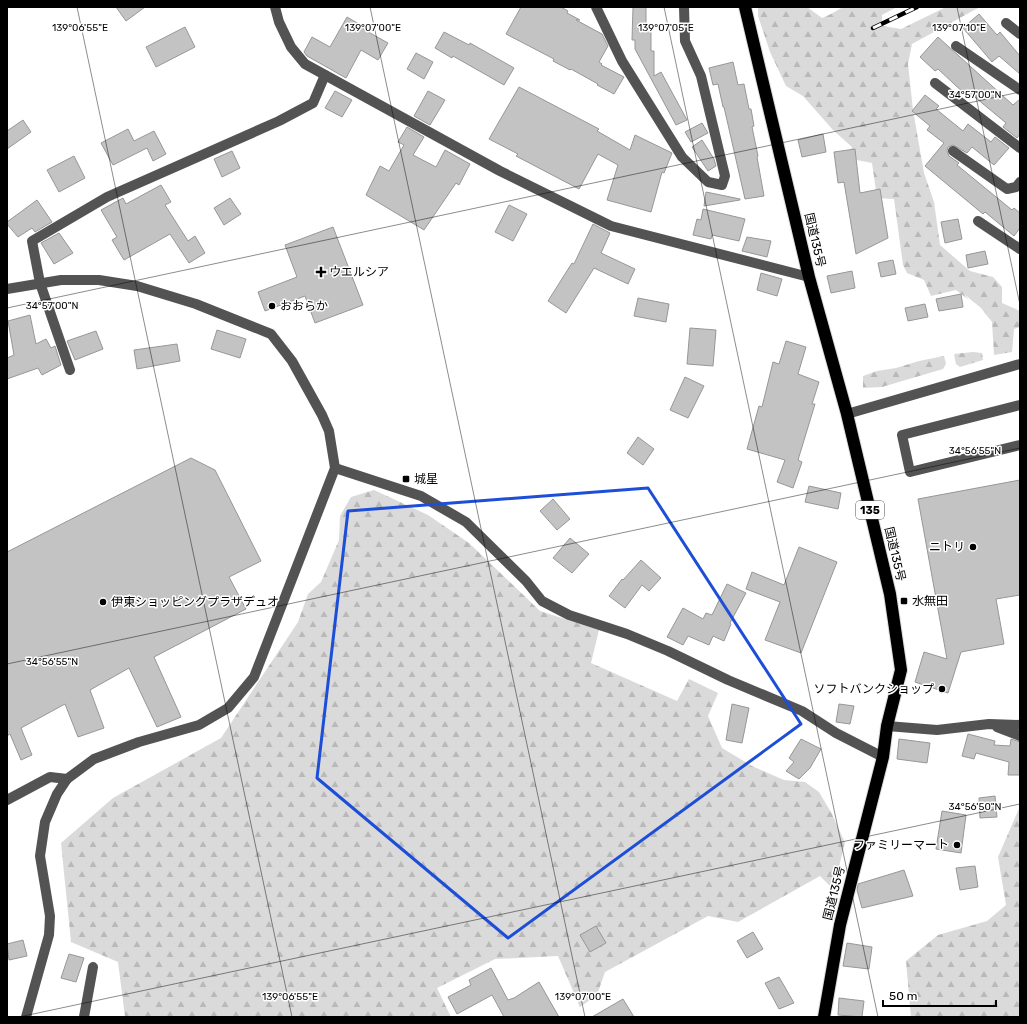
<svg xmlns="http://www.w3.org/2000/svg" width="1027" height="1024" viewBox="0 0 1027 1024" font-family="Rubik,'Noto Sans JP',sans-serif">
	<style>
		.forest { fill: url(#forest-firs) }
		.building { fill: #c3c3c3; stroke: #979797 }
		.lines { fill: none; stroke-linecap: round; stroke-linejoin: round }
		.highway-casing { stroke: #dbdbdb; stroke-width: 14 }
		.minor { stroke: #535353; stroke-width: 10 }
		.highway { stroke: #000; stroke-width: 12 }
		.rail-casing { stroke: #000; stroke-width: 4.5 }
		.rail { stroke: #fff; stroke-width: 3; stroke-dasharray: 9; stroke-linecap: butt }
		.marked { fill: none; stroke: #1d4ed8; stroke-width: 3; stroke-linejoin: round }
		.ticks { fill: none; stroke: #000; stroke-width: 1; stroke-opacity: 0.45 }
		.poi-dot { fill: #000; stroke: #fff; stroke-width: 1.5 }
		.labels { text-anchor: middle; dominant-baseline: central; stroke-width: 3; stroke-linejoin: round; paint-order: stroke }
		.shield { fill: #fff; stroke: #4c4c4c; stroke-width: 1 }
		.shield-label { font-size: 11px; font-weight: bold; fill: #000 }
		.street-label { font-size: 12px; fill: #000; stroke: #fff }
		.poi-label { font-size: 12px; fill: #000; stroke: #fff; text-anchor: start }
		.ticks-label { font-size: 10px; text-anchor: middle; fill: #000; stroke: #fff; stroke-width: 3; stroke-linejoin: round; paint-order: stroke }
	</style>
	<defs>
		<pattern id="forest-firs" width="22" height="20" patternUnits="userSpaceOnUse"><rect width="22" height="20" fill="#dadada"/><path d="M5 1l3.5 6h-7zM16 11l3.5 6h-7z" fill="#b9b9b9"/></pattern>
	</defs>
	<rect width="100%" height="100%" fill="#fff"/>
	<g class="forest">
		<polygon points="758,7 807,7 822,18 831,14 843,7 897,7 882,15 882,26 901,29 946,7 980,7 912,44 908,64 913,110 924,173 934,202 940,245 970,271 993,277 1002,287 1002,303 1020,311 1020,327 1014,329 1012,352 994,355 992,322 981,308 964,294 969,300 956,290 931,296 924,280 907,273 903,265 894,199 877,198 872,163 857,160 848,155 852,147 833,130 803,96 786,86 770,52 758,16"/>
		<polygon points="973,352 982,353 983,360 960,367 956,364 954,354"/>
		<polygon points="944,356 946,364 943,369 882,387 863,388 863,376 877,371 896,368 919,361"/>
		<polygon points="374,490 428,515 469,543 540,611 599,630 591,663 677,701 689,679 718,693 708,716 722,748 752,766 784,780 805,782 819,792 832,814 845,843 838,870 831,887 820,876 738,922 708,916 605,972 597,995 580,1007 558,956 495,959 437,988 451,1017 125,1017 118,962 71,942 61,843 113,798 221,738 298,622 308,594 321,582 339,540 340,516 351,497"/>
		<polygon points="1020,806 1020,1017 911,1017 906,961 938,935 987,921 1006,905 998,857"/>
	</g>
	<g class="building">
		<polygon points="116,7 145,7 126,21"/>
		<polygon points="521,7 561,7 568,11 567,13 580,20 576,20 602,34 608,46 599,62 602,64 601,65 624,77 614,94 597,85 598,84 571,69 570,70 553,61 554,59 506,34"/>
		<polygon points="633,7 646,7 646,28 651,28 651,51 654,51 654,76 661,72 687,120 676,125 635,49 635,40 632,40"/>
		<polygon points="979,14 997,35 1000,32 1020,56 1020,74 999,56 992,62 963,28"/>
		<polygon points="347,17 364,27 363,29 388,43 378,60 361,50 346,78 307,56 304,52 312,37 330,47"/>
		<polygon points="185,27 195,47 156,67 146,47"/>
		<polygon points="444,32 469,45 470,43 514,68 504,85 453,56 452,58 435,48"/>
		<polygon points="938,37 1013,105 1020,99 1020,134 1017,138 1003,127 1006,123 970,93 967,96 938,69 935,71 920,57"/>
		<polygon points="416,53 433,62 424,79 407,69"/>
		<polygon points="733,62 738,85 744,84 749,109 751,109 754,126 752,127 758,156 757,157 764,196 745,199 724,107 723,107 718,84 713,85 709,68"/>
		<polygon points="519,87 599,129 597,131 630,150 635,135 672,153 664,173 662,172 651,212 607,200 618,165 598,154 579,189 516,156 518,154 489,139"/>
		<polygon points="335,91 352,100 342,117 325,108"/>
		<polygon points="428,91 445,100 430,125 414,116"/>
		<polygon points="925,95 939,106 936,109 963,131 968,124 991,142 995,137 1009,148 994,165 972,147 967,153 953,145 948,147 947,151 949,156 959,163 957,165 1012,210 1014,208 1020,213 1020,228 1014,236 985,212 983,214 925,166 944,143 927,130 930,126 912,111"/>
		<polygon points="23,120 31,132 7,149 7,131"/>
		<polygon points="702,123 708,133 691,142 685,132"/>
		<polygon points="407,127 424,137 413,155 436,167 445,150 470,164 459,185 456,183 424,230 366,195 380,166 389,171 404,145 398,142"/>
		<polygon points="128,129 134,141 154,131 166,154 153,161 147,148 113,165 101,143"/>
		<polygon points="823,134 826,152 802,157 798,140"/>
		<polygon points="702,140 714,159 716,166 708,171 692,147"/>
		<polygon points="855,149 860,193 880,189 888,238 856,254 844,182 838,183 834,152"/>
		<polygon points="232,151 240,168 222,177 214,159"/>
		<polygon points="74,156 85,178 59,192 47,170"/>
		<polygon points="161,185 171,202 165,205 188,241 195,236 205,253 189,263 170,234 124,260 112,240 117,237 101,210 123,198 126,204"/>
		<polygon points="706,192 740,199 740,200 704,206"/>
		<polygon points="230,198 241,214 224,225 214,208"/>
		<polygon points="37,200 52,222 35,232 32,228 18,237 7,224 7,222"/>
		<polygon points="509,205 527,214 513,241 495,232"/>
		<polygon points="703,209 745,219 739,241 712,235 711,239 693,235 697,219 701,220"/>
		<polygon points="958,219 962,239 945,243 941,222"/>
		<polygon points="593,224 610,233 601,253 635,269 628,284 594,268 566,313 548,301 572,263 574,264"/>
		<polygon points="333,227 363,305 315,323 305,296 265,311 258,292 297,277 285,245"/>
		<polygon points="59,233 73,253 54,264 41,243"/>
		<polygon points="747,237 771,241 767,257 742,251"/>
		<polygon points="985,251 988,264 968,268 966,255"/>
		<polygon points="893,260 896,274 881,277 878,263"/>
		<polygon points="852,271 855,288 831,293 827,276"/>
		<polygon points="761,273 782,279 777,296 757,290"/>
		<polygon points="961,294 963,307 939,311 936,299"/>
		<polygon points="638,298 669,304 666,322 634,316"/>
		<polygon points="925,304 928,317 908,321 905,308"/>
		<polygon points="30,315 36,344 46,339 51,348 55,346 61,365 42,375 38,368 7,379 7,358 14,355 8,321"/>
		<polygon points="690,328 716,330 713,366 687,364"/>
		<polygon points="217,330 246,339 240,358 211,349"/>
		<polygon points="96,331 103,349 75,360 67,341"/>
		<polygon points="786,341 806,347 798,374 819,382 812,404 815,404 798,460 802,462 793,488 777,482 785,460 747,449 759,406 762,407 773,362 779,364"/>
		<polygon points="177,344 180,361 137,369 134,350"/>
		<polygon points="685,377 704,386 688,418 670,410"/>
		<polygon points="638,437 654,449 643,465 627,453"/>
		<polygon points="191,458 215,470 261,561 229,577 246,609 154,657 181,717 157,727 129,668 90,690 104,728 78,737 65,704 21,728 32,755 21,760 10,734 7,736 7,552"/>
		<polygon points="1020,480 1020,595 996,599 1004,644 961,652 948,693 915,682 924,652 947,659 918,499"/>
		<polygon points="809,486 841,493 838,509 805,502"/>
		<polygon points="553,499 570,519 557,530 540,511"/>
		<polygon points="570,538 589,554 572,573 553,558"/>
		<polygon points="799,547 837,562 801,653 765,640 780,602 746,589 752,572 784,585"/>
		<polygon points="641,560 661,578 649,591 642,585 625,608 609,596 622,579 623,580"/>
		<polygon points="727,584 746,593 730,623 731,624 724,641 713,636 709,645 688,636 683,645 667,637 683,608 703,619 706,613 712,615"/>
		<polygon points="732,704 749,708 742,743 726,740"/>
		<polygon points="839,704 854,706 850,724 836,722"/>
		<polygon points="968,734 995,741 994,745 1010,746 1011,739 1020,742 1020,775 1008,775 1009,762 976,753 974,759 962,756"/>
		<polygon points="801,739 821,749 810,768 799,779 786,771 794,762 789,758"/>
		<polygon points="899,739 930,743 927,763 897,759"/>
		<polygon points="995,796 997,817 980,818 979,798"/>
		<polygon points="942,811 966,815 961,853 936,849"/>
		<polygon points="975,866 978,887 960,890 956,868"/>
		<polygon points="904,870 913,896 862,908 857,890 858,884"/>
		<polygon points="596,926 606,943 590,952 580,935"/>
		<polygon points="753,932 763,949 747,958 737,941"/>
		<polygon points="23,940 27,956 9,960 7,944"/>
		<polygon points="847,943 872,947 869,969 843,966"/>
		<polygon points="69,954 84,958 76,982 61,978"/>
		<polygon points="491,968 508,1000 514,998 539,982 559,1017 504,1017 492,995 457,1014 448,997 471,985 469,980"/>
		<polygon points="779,977 794,1003 779,1009 765,983"/>
		<polygon points="839,998 864,1001 862,1017 838,1015"/>
		<polygon points="623,999 634,1017 592,1017"/>
	</g>
	<g class="lines">
		<g class="highway-casing">
			<polyline id="highway" points="745,7 809,277 847,414 890,594 901,670 887,726 883,757 840,925 824,1017"/>
		</g>
		<g class="minor">
			<polyline points="275,7 279,22 291,47 305,64 500,171 611,226 809,277"/>
			<polyline points="596,7 622,61 682,157 708,182 722,185 725,176 701,76 685,41 684,7"/>
			<polyline points="1006,23 1020,34"/>
			<polyline points="956,46 1020,90"/>
			<polyline points="935,83 1020,148"/>
			<polyline points="953,151 1007,189 1016,187 1020,182"/>
			<polyline points="978,221 1020,249"/>
			<polyline points="7,289 61,280 99,280 137,286 196,304 271,334 292,361 322,415 329,431 335,468 254,677 228,708 199,725 139,742 94,759 67,779 57,794 45,822 40,856 50,916 49,935 26,1017"/>
			<polyline points="70,370 40,283 32,241 107,197 279,121 313,103 325,75"/>
			<polyline points="1020,405 902,435 910,472 1020,445"/>
			<polyline points="847,414 1020,364"/>
			<polyline points="335,468 421,496 466,522 526,581 542,601 569,615 627,634 668,651 728,680 802,711 836,733 883,757"/>
			<polyline points="887,726 937,730 989,724 1020,725"/>
			<polyline points="997,727 1020,736"/>
			<polyline points="7,800 50,777 67,779"/>
			<polyline points="84,1017 93,967"/>
		</g>
		<use href="#highway" class="highway"/>
		<g class="rail-casing">
			<polyline id="rail" points="873,28 917,7"/>
		</g>
		<use href="#rail" class="rail"/>
	</g>
	<path class="marked" d="M648 488 801 724 508 938 317 778 348 511Z"/>
	<path class="ticks" d="M77 7 292 1017M370 7 585 1017M664 7 878 1017M957 7 1020 305M7 308 1020 92M7 664 1020 448M19 1017 1020 804"/>
	<g class="poi-dot">
		<path d="M319 266h4v4h4v4h-4v4h-4v-4h-4v-4h4z"/>
		<circle cx="272" cy="306" r="4"/>
		<rect x="402" y="475" width="8" height="8" rx="2"/>
		<circle cx="973" cy="547" r="4"/>
		<rect x="900" y="597" width="8" height="8" rx="2"/>
		<circle cx="103" cy="602" r="4"/>
		<circle cx="942" cy="689" r="4"/>
		<circle cx="957" cy="845" r="4"/>
	</g>
	<g class="labels">
		<rect class="shield" x="856" y="501" width="28" height="18" rx="3"/>
		<g class="shield-label">
			<text x="870" y="510">135</text>
		</g>
		<g class="street-label">
			<text transform="translate(815 240) rotate(77)">国道135号</text>
			<text transform="translate(895 554) rotate(77)">国道135号</text>
			<text transform="translate(834 893) rotate(-76)">国道135号</text>
		</g>
		<g class="poi-label">
			<text x="329" y="272">ウエルシア</text>
			<text x="280" y="306">おおらか</text>
			<text x="414" y="479">城星</text>
			<text x="965" y="547" text-anchor="end">ニトリ</text>
			<text x="912" y="601">水無田</text>
			<text x="111" y="602">伊東ショッピングプラザデュオ</text>
			<text x="934" y="689" text-anchor="end">ソフトバンクショップ</text>
			<text x="949" y="845" text-anchor="end">ファミリーマート</text>
		</g>
	</g>
	<g class="ticks-label">
		<text x="80" y="31">139°06'55"E</text>
		<text x="373" y="31">139°07'00"E</text>
		<text x="666" y="31">139°07'05"E</text>
		<text x="959" y="31">139°07'10"E</text>
		<text x="975" y="98">34°57'00"N</text>
		<text x="52" y="309">34°57'00"N</text>
		<text x="975" y="454">34°56'55"N</text>
		<text x="52" y="665">34°56'55"N</text>
		<text x="975" y="810">34°56'50"N</text>
		<text x="290" y="1000">139°06'55"E</text>
		<text x="583" y="1000">139°07'00"E</text>
	</g>
	<rect width="1027" height="1024" fill="none" stroke="#000000" stroke-width="16"/>
	<path d="M883 1000v6h113v-6" fill="none" stroke="#000000" stroke-width="2"/>
	<text x="889" y="1000" font-size="12" fill="#000000" stroke="#ffffff" stroke-width="3" paint-order="stroke">50 m</text>
</svg>
